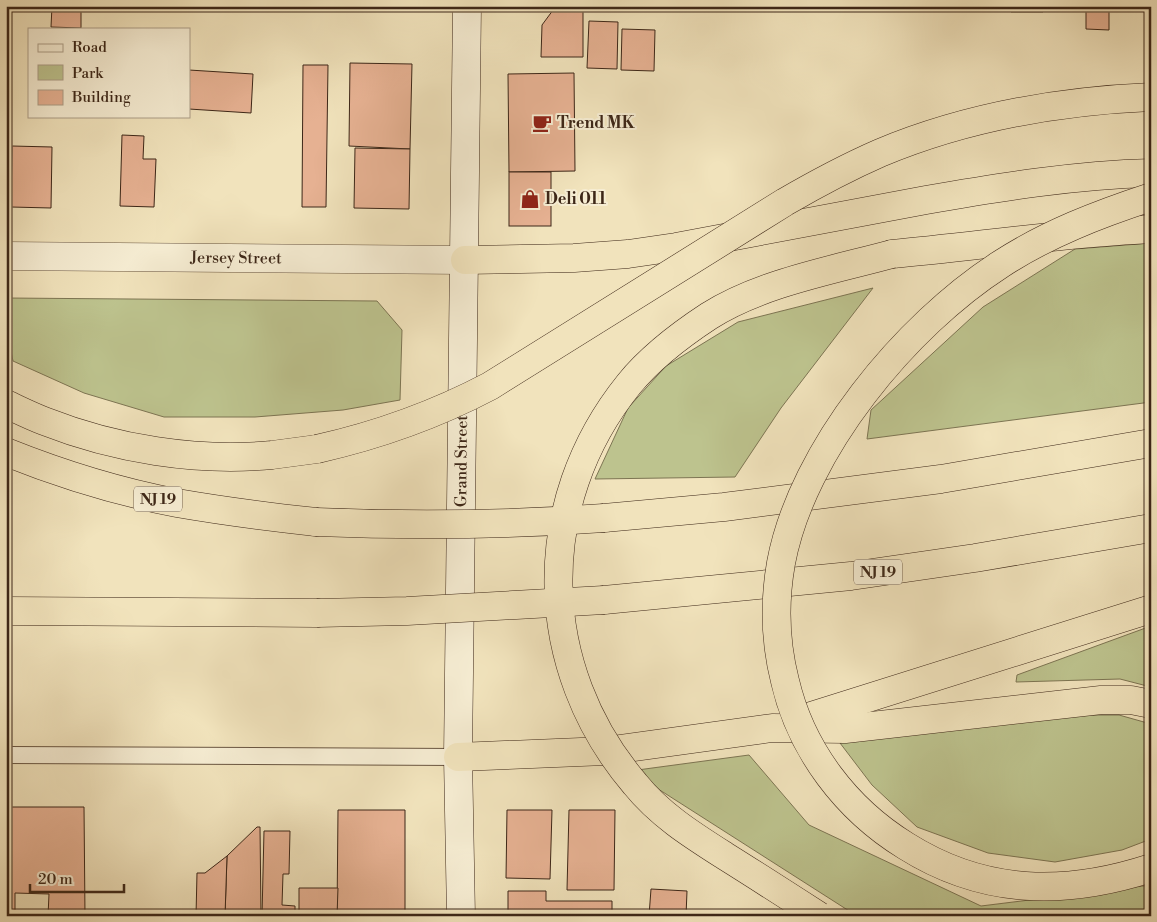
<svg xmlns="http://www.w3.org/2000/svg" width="1157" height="922" viewBox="0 0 1157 922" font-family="'Libre Bodoni',serif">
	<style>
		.green { fill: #bdc38e; stroke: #7d7553 }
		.building { fill: #e6b192; stroke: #3d2718 }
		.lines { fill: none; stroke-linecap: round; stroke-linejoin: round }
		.service-casing { stroke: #6a5641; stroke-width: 18 }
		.minor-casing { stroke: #6a5641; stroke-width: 29 }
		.secondary-casing { stroke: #3d2718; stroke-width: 29 }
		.motorway-casing { stroke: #3d2718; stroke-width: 29 }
		.service { stroke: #f6edd3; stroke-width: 16 }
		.minor { stroke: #f6edd3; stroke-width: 28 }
		.secondary { stroke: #f6edd3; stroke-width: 28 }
		.motorway { stroke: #f1e3bc; stroke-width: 28 }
		.motorway-bridge-casing { stroke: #3d2718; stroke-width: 29; stroke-linecap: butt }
		.motorway-bridge { stroke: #f1e3bc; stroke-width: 28 }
		.labels { text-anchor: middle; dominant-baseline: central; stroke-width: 4; stroke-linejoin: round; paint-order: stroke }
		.shield { fill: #f6edd3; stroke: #746250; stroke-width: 1 }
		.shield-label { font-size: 15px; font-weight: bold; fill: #3d2718 }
		.poi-label { font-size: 16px; font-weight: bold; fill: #3d2718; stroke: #f6edd3; text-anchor: start }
		.street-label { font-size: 16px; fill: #3d2718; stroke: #f6edd3 }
	</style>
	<rect width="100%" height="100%" fill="#f1e3bc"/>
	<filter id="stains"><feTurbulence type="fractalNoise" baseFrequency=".004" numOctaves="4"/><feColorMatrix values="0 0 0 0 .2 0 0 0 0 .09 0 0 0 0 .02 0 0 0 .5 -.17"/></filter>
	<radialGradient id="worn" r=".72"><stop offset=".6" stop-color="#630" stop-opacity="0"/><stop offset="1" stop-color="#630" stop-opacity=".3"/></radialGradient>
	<g class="green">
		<polygon points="1151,243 1151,402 867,439 871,410 983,307 1075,249"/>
		<polygon points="873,288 781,408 735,477 595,479 628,408 666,366 738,322"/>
		<polygon points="6,298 377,301 402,330 400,400 343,410 255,417 164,417 84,393 13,361 6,328"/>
		<polygon points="1151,626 1151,687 1120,679 1016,682 1017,675"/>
		<polygon points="1077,715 1119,715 1151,724 1151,839 1122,850 1055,862 988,853 917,827 872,785 840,743"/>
		<polygon points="749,755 809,825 981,906 1151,885 1151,916 857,916 630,771"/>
	</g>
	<g class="building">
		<polygon points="52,6 81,6 81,28 51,27"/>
		<polygon points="556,6 583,6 583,57 541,57 542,25"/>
		<polygon points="622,6 653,6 653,7"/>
		<polygon points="1011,6 1044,6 1043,12 1011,12"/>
		<polygon points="1086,6 1109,6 1109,30 1086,29"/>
		<polygon points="589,21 618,22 617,69 587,68"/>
		<polygon points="622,29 655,30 654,71 621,70"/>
		<polygon points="350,63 412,64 410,149 349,146"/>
		<polygon points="303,65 328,65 326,207 302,207"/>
		<polygon points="189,70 253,74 251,113 189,109"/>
		<polygon points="574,73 575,171 509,172 508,74"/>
		<rect x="6" y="101" width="1" height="79"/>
		<polygon points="122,135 144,136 143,159 156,159 154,207 120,206"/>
		<polygon points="12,146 52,147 51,208 11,207"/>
		<polygon points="355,148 410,149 409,209 354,208"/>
		<rect x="509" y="172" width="42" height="54"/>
		<polygon points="6,807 84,807 85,916 48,916 49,894 15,893 15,916 6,916"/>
		<polygon points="338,810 405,810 405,916 337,916"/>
		<polygon points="507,810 552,810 550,879 506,878"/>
		<polygon points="569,810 615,810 614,890 567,890"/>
		<polygon points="257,827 260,827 261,916 225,916 227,856"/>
		<polygon points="264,831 290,831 289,874 283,874 282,905 295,906 295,916 262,916"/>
		<polygon points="227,856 225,916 196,916 197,873 205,873"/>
		<polygon points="299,888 338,888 337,916 299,916"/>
		<polygon points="651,889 687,891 686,916 649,916"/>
		<polygon points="508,891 546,891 546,901 612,901 612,916 508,916"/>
	</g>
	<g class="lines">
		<g class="service-casing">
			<polyline id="service" points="6,755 458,757"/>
		</g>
		<g class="minor-casing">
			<g id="minor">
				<path id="s1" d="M6 256 465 260"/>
			</g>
		</g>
		<g class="secondary-casing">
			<g id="secondary">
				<path id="s2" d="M461 916 458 757 467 6"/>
			</g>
		</g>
		<g class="motorway-casing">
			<g id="motorway">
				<path d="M892 254C978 246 1064 233 1151 229"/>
				<path d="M465 260 574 258 628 254 676 247C759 231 842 215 926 200 1000 187 1075 175 1151 173"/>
				<path d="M6 404C19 410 31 416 44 421 115 449 196 462 272 455 287 453 302 451 317 449"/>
				<path d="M6 452C61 474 119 492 177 503 223 511 270 517 316 522"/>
				<polyline points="604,518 724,507 941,479 1151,443"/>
				<polyline points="604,600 851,576 975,558 1151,528"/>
				<polyline points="6,611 317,613"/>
				<polyline points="795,721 1151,609"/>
				<polyline points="458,757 605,751 772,728 845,729 1101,700 1131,700 1151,704"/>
			</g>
		</g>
		<use href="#service" class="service"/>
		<use href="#minor" class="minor"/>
		<use href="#secondary" class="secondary"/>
		<use href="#motorway" class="motorway"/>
		<g class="motorway-bridge-casing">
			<g id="motorway-bridge">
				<path d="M1151 197C1099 214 1047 234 1001 264 906 325 802 450 781 563 774 603 775 642 785 681 801 750 846 809 906 846 984 895 1065 896 1151 868"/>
				<path d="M317 449C379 435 435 415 490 386L785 202C816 184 848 167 880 153 966 117 1058 101 1151 97"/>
				<path d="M316 522C413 526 508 525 604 518"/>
				<polyline points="317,613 407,611 604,600"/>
				<path d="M819 916C788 896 757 876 725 856 692 835 660 815 635 784 536 668 532 504 629 384 651 357 680 335 709 316 761 283 833 270 892 254"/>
			</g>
		</g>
		<use href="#motorway-bridge" class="motorway-bridge"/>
	</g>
	<defs>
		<g id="cafe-bare" transform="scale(1.5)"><path d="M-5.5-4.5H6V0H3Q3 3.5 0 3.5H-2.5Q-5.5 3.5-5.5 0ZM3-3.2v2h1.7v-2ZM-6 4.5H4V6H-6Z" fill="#8f2418" stroke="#f6edd3" stroke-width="2.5" paint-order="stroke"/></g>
		<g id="shop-bare" transform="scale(1.5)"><path d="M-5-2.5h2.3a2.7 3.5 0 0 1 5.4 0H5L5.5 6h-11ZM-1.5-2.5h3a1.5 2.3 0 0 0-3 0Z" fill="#8f2418" stroke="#f6edd3" stroke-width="2.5" paint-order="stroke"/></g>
	</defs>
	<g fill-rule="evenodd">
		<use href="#cafe-bare" x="542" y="123"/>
		<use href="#shop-bare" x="530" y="199"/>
	</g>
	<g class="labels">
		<g class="shield">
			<rect x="134" y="486.5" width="48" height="25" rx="4"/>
			<rect x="854" y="559.5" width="48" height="25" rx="4"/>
		</g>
		<g class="shield-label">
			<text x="158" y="499">NJ 19</text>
			<text x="878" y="572">NJ 19</text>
		</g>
		<g class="poi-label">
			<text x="557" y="123">Trend MK</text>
			<text x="545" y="199">Deli 011</text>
		</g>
		<g class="street-label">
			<text stroke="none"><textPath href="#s1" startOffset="230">Jersey Street</textPath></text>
			<text stroke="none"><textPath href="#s2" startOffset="455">Grand Street</textPath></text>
		</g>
	</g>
	<rect width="1157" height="922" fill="none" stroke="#f1e3bc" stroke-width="25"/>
	<rect x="8" y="8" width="1142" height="907" fill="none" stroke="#3d2718" stroke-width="2.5"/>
	<rect x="12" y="12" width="1132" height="897" fill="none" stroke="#3d2718"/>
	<rect x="28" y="28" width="162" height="90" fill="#f6edd3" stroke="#ac9e88"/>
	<rect x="38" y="44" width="25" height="8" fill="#f6edd3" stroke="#ac9e88"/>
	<text x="72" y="52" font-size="15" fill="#3d2718">Road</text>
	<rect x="38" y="65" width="25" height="15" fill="#bdc38e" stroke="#ac9e88"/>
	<text x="72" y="78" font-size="15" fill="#3d2718">Park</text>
	<rect x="38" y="90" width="25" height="15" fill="#e6b192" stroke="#ac9e88"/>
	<text x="72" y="102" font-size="15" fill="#3d2718">Building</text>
	<path d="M30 884v8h94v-8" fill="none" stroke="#3d2718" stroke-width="2.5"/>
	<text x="38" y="884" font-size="15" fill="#3d2718" stroke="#f6edd3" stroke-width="4" paint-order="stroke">20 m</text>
	<rect width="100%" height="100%" filter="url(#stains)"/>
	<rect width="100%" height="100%" fill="url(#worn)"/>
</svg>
